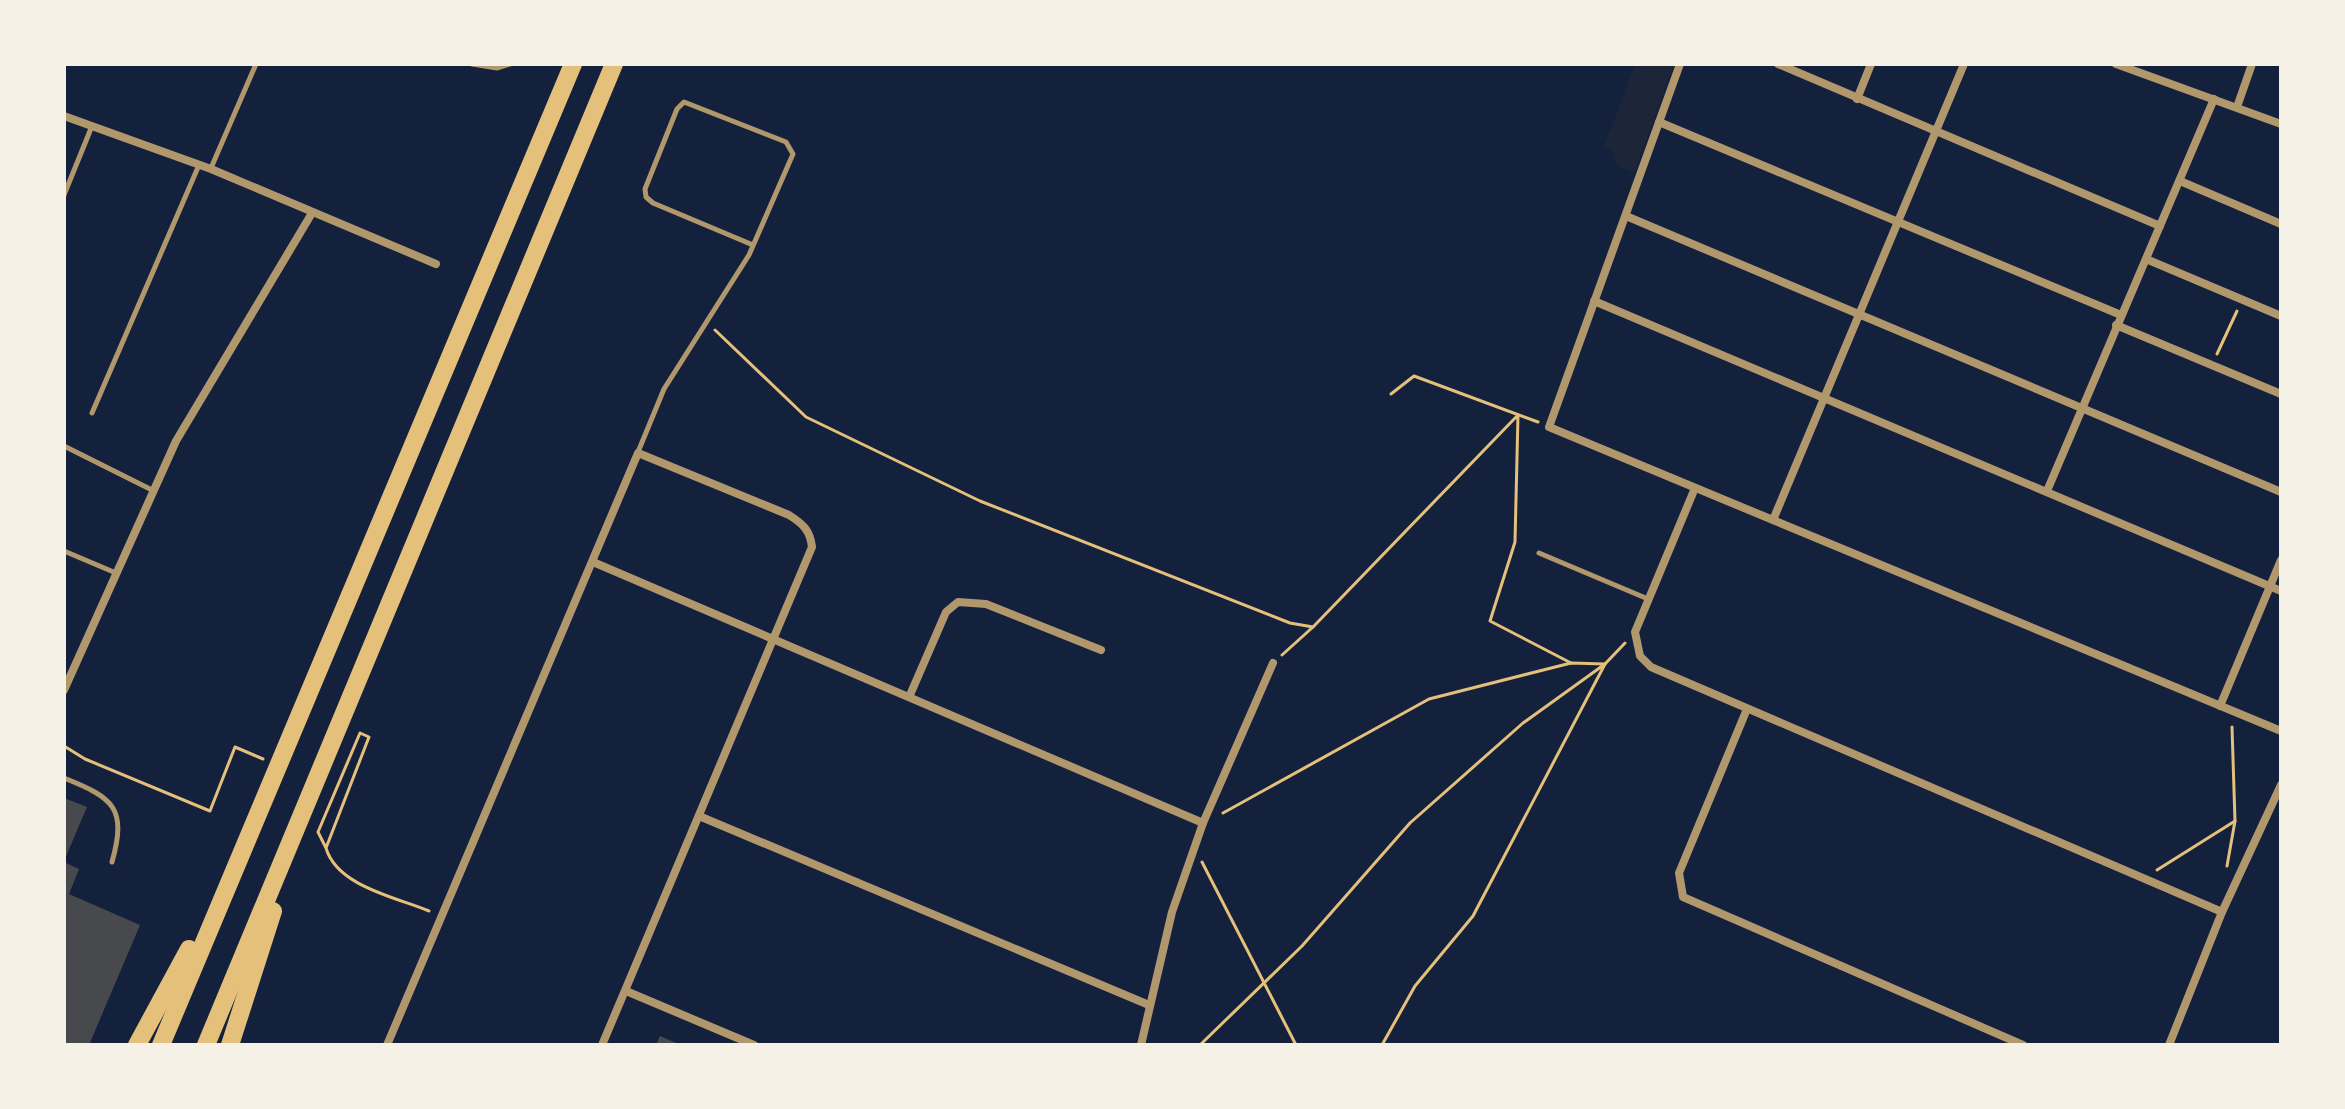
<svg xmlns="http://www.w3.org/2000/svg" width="2345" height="1109" viewBox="0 0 2345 1109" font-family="Manrope,sans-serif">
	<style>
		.green { fill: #1d2539 }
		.building { fill: #48494c }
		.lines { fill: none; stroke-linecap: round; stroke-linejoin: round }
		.path { stroke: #e5c07b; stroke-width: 3 }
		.service { stroke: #b1986c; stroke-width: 5 }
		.minor { stroke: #b1986c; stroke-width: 8 }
		.trunk { stroke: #e5c07b; stroke-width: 18 }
	</style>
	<rect width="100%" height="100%" fill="#14213d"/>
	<polygon class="green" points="1635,64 1674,64 1634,173 1618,166 1613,152 1604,147"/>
	<g class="building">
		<polygon points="64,798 87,807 64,861"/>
		<polygon points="64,862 79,869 69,894 140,925 89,1045 64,1045"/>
		<polygon points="660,1036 681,1045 656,1045"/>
	</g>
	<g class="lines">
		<g class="path">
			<polyline points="715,330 806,417 980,501 1290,623 1313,627"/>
			<polyline points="2217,354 2237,311"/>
			<polyline points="1391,394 1414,376 1538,422"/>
			<polyline points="1282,655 1313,627 1518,415 1515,542 1490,621 1571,663"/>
			<polyline points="64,746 85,759 210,811 235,747 263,759"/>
			<polyline points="1223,813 1429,699 1571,663 1605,664"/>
			<path d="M326 848 318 832 360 733 369 737 326 848C337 886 395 897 429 911"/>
			<polyline points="1202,862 1296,1045"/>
			<polyline points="2227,866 2235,821 2232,727"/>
			<polyline points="2157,870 2235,821"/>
			<polyline points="1200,1045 1302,946 1410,823 1523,723 1605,664"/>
			<polyline points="1382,1045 1415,986 1473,916 1605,664 1625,643"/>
		</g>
		<g class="service">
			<polyline points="472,64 497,68 510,64"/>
			<polyline points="211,168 256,64"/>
			<polyline points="64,195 92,126"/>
			<polyline points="92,413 199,165"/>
			<polyline points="64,446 152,490"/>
			<polyline points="638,452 664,389 749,255 793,154 786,142 684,102 677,109 645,189 646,197 653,203 753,245"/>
			<polyline points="64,551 116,573"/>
			<polyline points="1539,553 1648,599"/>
			<path d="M64 778C114 798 127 808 112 862"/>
		</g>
		<g class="minor">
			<polyline points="1680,64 1549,427 2281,731"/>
			<polyline points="1778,64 2160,226"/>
			<polyline points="2116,64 2281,124"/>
			<polyline points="1857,99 1871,64"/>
			<polyline points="2237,107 2252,64"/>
			<polyline points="64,116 211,169 436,264"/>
			<polyline points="1659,122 2121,315"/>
			<polyline points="2180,181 2281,224"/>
			<polyline points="1626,216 2281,492"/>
			<polyline points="2146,259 2281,316"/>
			<polyline points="1594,301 2281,591"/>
			<polyline points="2116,325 2281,394"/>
			<polyline points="1695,488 1635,632 1640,656 1651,667 2222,912"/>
			<polyline points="2047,491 2214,99"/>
			<polyline points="1773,520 1964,64"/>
			<polyline points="593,562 1203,823"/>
			<polyline points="64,690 176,441 312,213"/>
			<polyline points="910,695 946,612 958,602 986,604 1101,650"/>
			<polyline points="2220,706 2281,560"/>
			<polyline points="1747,709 1679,873 1683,897 2023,1045"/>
			<polyline points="699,816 1149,1005"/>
			<polyline points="626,991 754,1045"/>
			<path d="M387 1045 638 453 789 515C803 524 810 530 812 547L602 1045"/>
			<polyline points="1141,1045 1172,912 1203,823 1273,663"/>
			<polyline points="2169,1045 2222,912 2281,785"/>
		</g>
		<g class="trunk">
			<polyline points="137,1045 189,949"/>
			<polyline points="161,1045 573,64"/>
			<polyline points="206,1045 614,64"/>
			<polyline points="230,1045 273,911"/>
		</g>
	</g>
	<rect width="2345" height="1109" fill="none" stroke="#f6f1e7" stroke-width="132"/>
</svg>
